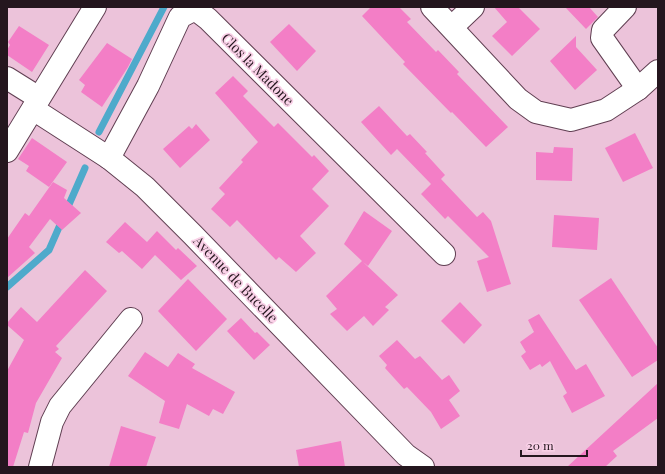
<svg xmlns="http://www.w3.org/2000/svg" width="665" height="474" viewBox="0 0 665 474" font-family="'Playfair Display',serif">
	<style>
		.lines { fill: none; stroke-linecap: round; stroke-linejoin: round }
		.stream { stroke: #4eaacb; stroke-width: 7 }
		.building { fill: #f37ec6 }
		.minor-casing { stroke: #603f52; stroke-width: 24 }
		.minor { stroke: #fff; stroke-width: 22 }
		.labels { text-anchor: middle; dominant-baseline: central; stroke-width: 3.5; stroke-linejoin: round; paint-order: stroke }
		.street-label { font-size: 14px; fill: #24161e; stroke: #f9d0e7 }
	</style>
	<rect width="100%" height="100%" fill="#ecc3da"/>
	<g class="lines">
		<g class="stream">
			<polyline points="99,132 164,7"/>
			<polyline points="7,287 49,250 85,168"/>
		</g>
	</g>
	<g class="building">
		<polygon points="371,7 399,7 411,19 407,22 436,52 438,50 459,72 457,74 508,127 486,147 452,112 451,113 403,64 405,62 362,16"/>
		<polygon points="494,7 518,7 540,29 512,56 492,36 507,22"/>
		<polygon points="565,7 589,7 598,17 586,29"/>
		<polygon points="289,24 316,51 297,71 270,42"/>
		<polygon points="19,26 49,45 32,72 7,55 7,50 10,45 8,42"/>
		<polygon points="576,36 576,47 597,70 575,90 550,61"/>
		<polygon points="107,43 132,59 128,67 102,107 81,92 85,85 79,80"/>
		<polygon points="233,76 248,91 243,96 274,127 278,123 312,157 314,155 329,171 312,189 329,206 300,236 316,253 296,272 279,257 276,260 237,220 230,227 211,209 225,194 219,188 243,162 241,160 258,142 215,93"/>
		<polygon points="379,106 407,136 410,134 427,152 425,153 445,175 441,179 477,217 483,212 491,221 511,284 487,292 477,261 489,257 448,216 445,219 421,194 431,184 397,149 391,155 361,122"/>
		<polygon points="196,124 210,140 180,168 163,149 189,126 192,129"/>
		<polygon points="635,133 653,168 623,182 605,148"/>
		<polygon points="32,138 67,162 49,187 26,171 29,166 18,159"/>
		<polygon points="554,147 573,148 572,181 536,180 536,152 553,153"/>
		<polygon points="53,182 67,190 64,198 81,213 62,230 50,219 29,247 35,253 7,278 7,239 25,213 29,216"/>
		<polygon points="364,211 392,231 368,266 363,262 398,295 385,307 389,310 373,326 364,316 347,331 330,314 337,309 326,296 362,261 344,244"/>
		<polygon points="554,215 599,218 597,250 552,247"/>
		<polygon points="125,222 147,242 157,231 176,250 178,248 197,266 181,280 155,255 142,269 122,251 119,253 106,242"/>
		<polygon points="85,270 107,291 56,346 59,349 55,352 62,358 36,403 28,433 24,432 13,467 7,467 7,371 24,340 7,325 7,323 21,307 37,322"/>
		<polygon points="611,278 658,348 658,360 632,377 579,300"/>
		<polygon points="188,279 227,319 196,351 158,311"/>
		<polygon points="460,302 482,325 464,344 441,321"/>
		<polygon points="539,314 576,370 586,364 605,396 572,413 563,396 567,393 550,361 542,367 540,364 530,370 521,356 526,352 520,342 534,332 528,320"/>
		<polygon points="241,318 255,333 257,332 270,345 254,360 227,331"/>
		<polygon points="397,340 415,359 420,356 442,380 449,375 460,391 449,400 460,416 441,429 431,412 407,387 404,389 385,368 387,365 379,356"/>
		<polygon points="145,352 168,367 178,353 195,364 192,368 235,392 223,414 213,409 209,416 187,404 179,429 159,423 165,401 128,376"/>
		<polygon points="658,383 658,418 613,451 617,456 605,467 567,467"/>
		<polygon points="121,426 156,437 146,467 109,467"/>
		<polygon points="341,441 345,467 299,467 296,450"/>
	</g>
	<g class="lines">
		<g class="minor-casing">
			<g id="minor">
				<polyline points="432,7 518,99 536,112 571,120 606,110 638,89 658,71"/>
				<polyline points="625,7 603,30 602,38 638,89"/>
				<polyline points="452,27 473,7"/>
				<polyline points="7,78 39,98"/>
				<polyline points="33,109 109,158 145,187 193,235 406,455 423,467"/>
				<polyline points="7,151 95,7"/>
				<polyline points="109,158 148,86 180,17 195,9 208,19 444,254"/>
				<polyline points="40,467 52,422 60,406 131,319"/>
			</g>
		</g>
		<use href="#minor" class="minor"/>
	</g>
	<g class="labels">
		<g class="street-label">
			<text transform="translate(258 69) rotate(45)">Clos la Madone</text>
			<text transform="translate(236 279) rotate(46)">Avenue de Bucelle</text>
		</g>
	</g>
	<rect width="665" height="474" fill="none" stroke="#24161e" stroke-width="16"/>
	<path d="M521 450v6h66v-6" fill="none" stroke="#24161e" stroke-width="2"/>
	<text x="527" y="450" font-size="12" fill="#24161e" stroke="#f9d0e7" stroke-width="3" paint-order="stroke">20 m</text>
</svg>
